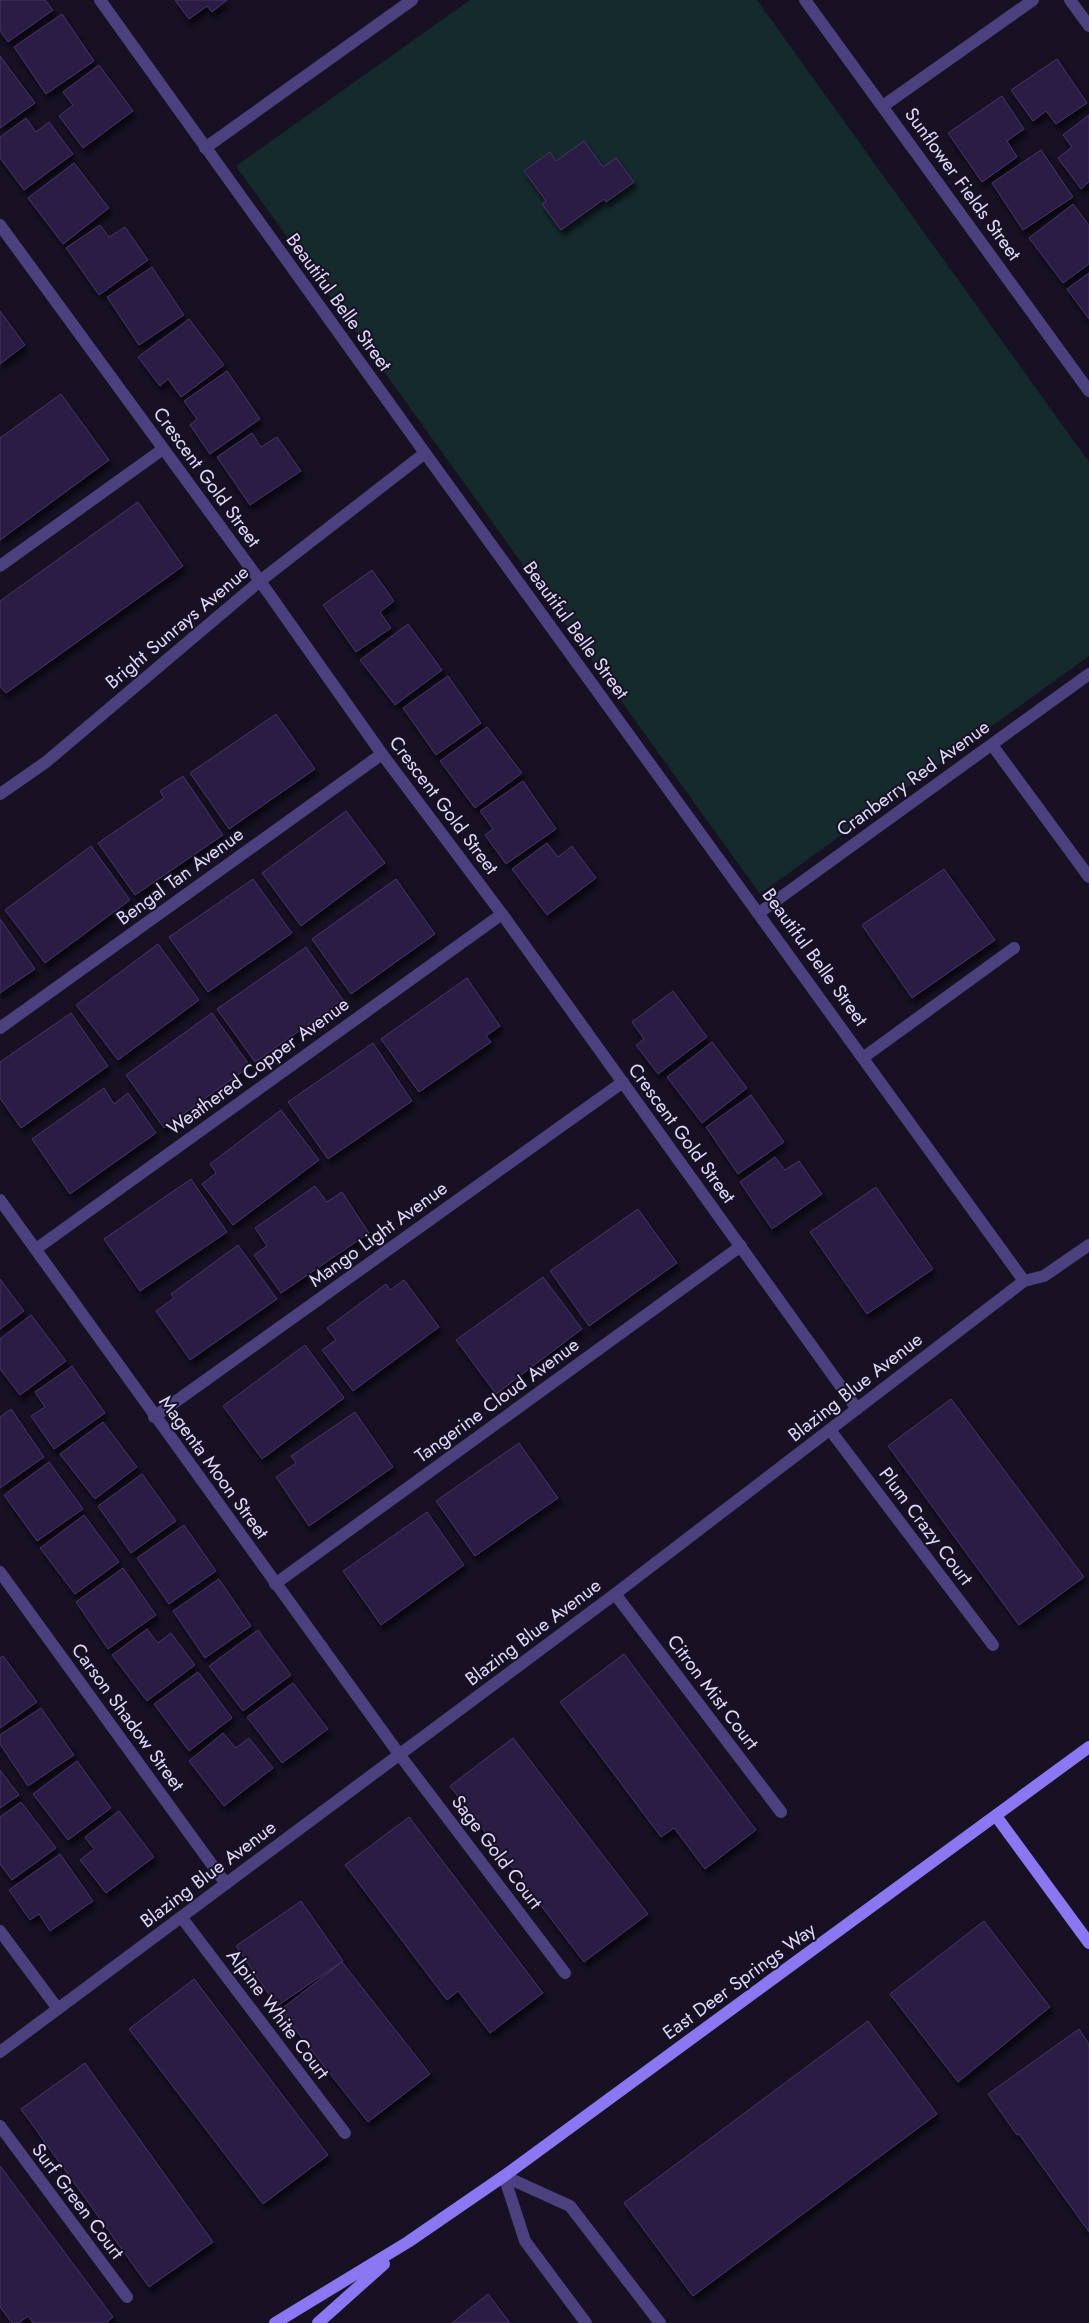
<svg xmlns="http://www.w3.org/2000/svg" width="1089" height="2323" viewBox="0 0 1089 2323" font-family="Jost,sans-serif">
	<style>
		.green { fill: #142a2d }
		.building { fill: #2b1e42; stroke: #47336c; filter: url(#shadow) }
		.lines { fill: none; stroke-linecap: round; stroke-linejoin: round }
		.lane { stroke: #4c407e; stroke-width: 12 }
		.street { stroke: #4c407e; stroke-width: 12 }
		.secondary { stroke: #8c77f2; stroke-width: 12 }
		.labels { text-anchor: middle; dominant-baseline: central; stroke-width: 4; stroke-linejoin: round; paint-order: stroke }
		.street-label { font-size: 19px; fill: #e0d7fb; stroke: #171123 }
	</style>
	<defs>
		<filter id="shadow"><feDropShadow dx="3" dy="5.5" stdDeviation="2.5" flood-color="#0009"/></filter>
	</defs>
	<rect width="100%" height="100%" fill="#171123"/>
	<polygon class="green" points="470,0 757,0 1089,462 1089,656 760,894 236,166"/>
	<g class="building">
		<polygon points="0,0 45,0 53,10 8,42 0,31"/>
		<polygon points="175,0 227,0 212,12 207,6 189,19"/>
		<polygon points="62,14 94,61 46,94 14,47"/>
		<polygon points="0,56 35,103 0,128"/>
		<polygon points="1057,59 1087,103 1056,124 1046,111 1033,121 1011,90"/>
		<polygon points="99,65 133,111 83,148 59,116 73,105 63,92"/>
		<polygon points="1002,96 1024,129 1007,141 1017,157 982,182 948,133"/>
		<polygon points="1089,115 1089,182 1081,189 1058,158 1072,147 1063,135"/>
		<polygon points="26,118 36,132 49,122 73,154 24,190 0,158 0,137"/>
		<polygon points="584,141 603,167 616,158 634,182 606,202 604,199 561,230 542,204 546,201 524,171 550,152 556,161"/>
		<polygon points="1041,150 1073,197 1023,230 992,183"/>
		<polygon points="74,163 109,208 63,244 28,198"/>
		<polygon points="1073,204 1089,225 1089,264 1063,283 1029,238"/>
		<polygon points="100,225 109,237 125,227 148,260 99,295 66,248"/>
		<polygon points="152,267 184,315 139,345 107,297"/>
		<polygon points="1089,273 1089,319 1067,289"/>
		<polygon points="0,311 25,345 0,364"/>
		<polygon points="189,319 224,365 181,397 168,379 160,386 138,357"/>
		<polygon points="227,371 260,419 210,454 190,425 197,419 184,401"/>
		<polygon points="61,394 109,460 0,540 0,438"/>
		<polygon points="252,433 261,447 277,437 301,471 250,505 217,457"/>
		<polygon points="138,502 183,566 6,693 0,686 0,601"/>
		<polygon points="372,570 394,601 380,612 391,628 356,652 323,605"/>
		<polygon points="408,624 442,670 395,705 360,660"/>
		<polygon points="448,676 481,723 436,755 403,708"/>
		<polygon points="276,714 315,769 229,829 190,773"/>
		<polygon points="487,727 522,773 475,808 440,761"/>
		<polygon points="183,776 223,835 135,895 98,843 164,798 160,791"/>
		<polygon points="523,781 556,829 506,864 485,835 493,829 480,811"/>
		<polygon points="346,811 385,863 301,926 262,873"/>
		<polygon points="547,843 558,857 572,846 596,878 547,915 512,869"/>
		<polygon points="91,846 130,900 45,963 5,910"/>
		<polygon points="944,869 995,940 912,998 862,925"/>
		<polygon points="253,879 292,933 208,992 169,937"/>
		<polygon points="396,879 435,934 351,994 312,939"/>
		<polygon points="0,919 35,969 0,993"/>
		<polygon points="158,944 199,1000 118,1060 76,1005"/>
		<polygon points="306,947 343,1000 255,1062 217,1009"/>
		<polygon points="467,978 500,1026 486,1036 491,1042 419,1092 381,1039"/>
		<polygon points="673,991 707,1037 658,1074 636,1045 644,1039 632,1022"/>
		<polygon points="71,1013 108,1066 21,1128 0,1098 0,1062"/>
		<polygon points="212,1013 250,1066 164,1128 126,1075"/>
		<polygon points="712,1042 747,1088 702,1123 667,1077"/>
		<polygon points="373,1043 412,1101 328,1159 288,1102"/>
		<polygon points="104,1088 114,1104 128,1093 156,1133 70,1194 32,1139"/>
		<polygon points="751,1095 784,1142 738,1174 706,1127"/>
		<polygon points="281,1110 319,1160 233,1225 202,1184 216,1173 210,1164"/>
		<polygon points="775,1157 785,1170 799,1161 822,1194 772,1229 740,1182"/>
		<polygon points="191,1179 227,1232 140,1291 104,1239"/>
		<polygon points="315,1186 327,1202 342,1192 369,1233 281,1293 254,1255 267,1246 255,1228"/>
		<polygon points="876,1187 933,1269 867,1314 810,1232"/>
		<polygon points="638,1209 677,1263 589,1326 550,1271"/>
		<polygon points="238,1245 277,1299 190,1360 156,1311 174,1298 171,1294"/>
		<polygon points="543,1277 582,1329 496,1394 456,1340"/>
		<polygon points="0,1279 24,1311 0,1329"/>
		<polygon points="404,1280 439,1327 353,1391 322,1350 336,1340 327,1328 386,1284 390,1290"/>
		<polygon points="31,1315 66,1361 20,1395 0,1369 0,1339"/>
		<polygon points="305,1345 344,1398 262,1459 223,1406"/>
		<polygon points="72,1366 105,1413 54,1449 31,1416 45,1407 35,1392"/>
		<polygon points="951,1399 1084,1577 1019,1625 888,1446"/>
		<polygon points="11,1409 44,1457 0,1488 0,1417"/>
		<polygon points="355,1412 393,1467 309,1526 276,1477 296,1463 291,1456"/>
		<polygon points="103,1422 137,1467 95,1499 60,1454"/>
		<polygon points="519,1443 558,1498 475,1556 436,1501"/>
		<polygon points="49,1462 83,1509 37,1541 4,1495"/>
		<polygon points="142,1474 176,1521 131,1553 98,1506"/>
		<polygon points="427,1512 464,1565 381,1625 343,1571"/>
		<polygon points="84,1515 119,1562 75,1594 40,1548"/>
		<polygon points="184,1525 216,1571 169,1604 137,1558"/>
		<polygon points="123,1568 156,1615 108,1649 76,1602"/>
		<polygon points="219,1579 251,1626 205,1658 173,1611"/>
		<polygon points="147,1629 158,1643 171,1633 195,1665 147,1701 112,1655"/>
		<polygon points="258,1630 291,1675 243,1711 209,1666"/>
		<polygon points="624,1654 756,1830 705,1869 674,1828 661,1837 560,1702"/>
		<polygon points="3,1656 37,1702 0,1728 0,1658"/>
		<polygon points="198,1672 232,1718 189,1751 154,1704"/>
		<polygon points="293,1683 328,1729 282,1763 247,1717"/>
		<polygon points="41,1708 74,1755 28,1786 0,1744 0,1735"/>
		<polygon points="223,1733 236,1748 249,1738 273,1768 224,1806 189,1761"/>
		<polygon points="513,1738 648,1914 584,1962 450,1786"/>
		<polygon points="77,1761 111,1808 68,1840 33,1794"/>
		<polygon points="0,1770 19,1795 0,1808"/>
		<polygon points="21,1802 56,1848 12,1880 0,1864 0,1817"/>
		<polygon points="119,1811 154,1857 106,1893 80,1860 94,1849 85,1837"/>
		<polygon points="409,1817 543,1993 490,2033 458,1991 447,2000 345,1865"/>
		<polygon points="60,1854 93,1901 50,1931 39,1914 30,1920 9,1890"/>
		<polygon points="301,1901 343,1961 277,2006 236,1946"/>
		<polygon points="984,1921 1050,2007 958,2082 890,1994"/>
		<polygon points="342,1962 430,2074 368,2122 280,2010"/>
		<polygon points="194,1979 328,2155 263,2204 129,2029"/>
		<polygon points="868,2021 937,2114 693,2296 624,2203"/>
		<polygon points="1079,2029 1089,2044 1089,2232 1019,2134 1017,2135 988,2094"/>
		<polygon points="85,2063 213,2242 149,2287 21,2109"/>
		<polygon points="0,2166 113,2317 106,2323 33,2323 28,2316 19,2323 12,2323 0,2307"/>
		<polygon points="488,2294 510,2323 452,2323"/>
	</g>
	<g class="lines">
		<g class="lane">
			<polyline points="504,2176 570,2206 660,2323"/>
			<polyline points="504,2176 525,2241 586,2323"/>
		</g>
		<g class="street">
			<polyline points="100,0 425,453 1024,1281"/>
			<polyline points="805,0 1089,391"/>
			<polyline points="1070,0 1089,26"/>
			<polyline points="883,106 1033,0"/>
			<polyline points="205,148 412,0"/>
			<polyline points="0,225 260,581 382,754 502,914 857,1409"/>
			<polyline points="0,566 163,449"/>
			<polyline points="992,745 1089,877"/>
			<polyline points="0,794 46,762 260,581 425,453"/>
			<polyline points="759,913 1089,674"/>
			<polyline points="0,1028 382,754"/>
			<polyline points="864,1057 1014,948"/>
			<polyline points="0,1200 399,1754 565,1973"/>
			<polyline points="36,1249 502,914"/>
			<polyline points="154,1417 623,1082"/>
			<polyline points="830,1430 993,1645"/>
			<polyline points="0,1572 226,1884"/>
			<polyline points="275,1584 741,1246"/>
			<polyline points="615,1594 781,1812"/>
			<polyline points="182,1918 345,2133"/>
			<polyline points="0,1931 58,2009"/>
			<polyline points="0,2052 615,1594 1024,1281 1044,1276 1089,1245"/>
			<polyline points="0,2126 127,2297"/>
		</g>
		<g class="secondary">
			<polyline points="996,1816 1089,1943"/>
			<polyline points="275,2323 408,2242 504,2176 1089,1747"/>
			<polyline points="318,2323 384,2264"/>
		</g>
	</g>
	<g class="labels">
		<g class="street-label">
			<text transform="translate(963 184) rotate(54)">Sunflower Fields Street</text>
			<text transform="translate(339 302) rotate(54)">Beautiful Belle Street</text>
			<text transform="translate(207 477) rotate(54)">Crescent Gold Street</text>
			<text transform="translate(177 627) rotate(-40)">Bright Sunrays Avenue</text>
			<text transform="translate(576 630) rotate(54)">Beautiful Belle Street</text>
			<text transform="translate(913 778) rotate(-36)">Cranberry Red Avenue</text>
			<text transform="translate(444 805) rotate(53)">Crescent Gold Street</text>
			<text transform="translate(180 876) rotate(-36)">Bengal Tan Avenue</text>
			<text transform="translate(815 957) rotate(54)">Beautiful Belle Street</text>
			<text transform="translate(258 1066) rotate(-36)">Weathered Copper Avenue</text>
			<text transform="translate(682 1133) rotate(54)">Crescent Gold Street</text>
			<text transform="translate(378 1234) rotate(-36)">Mango Light Avenue</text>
			<text transform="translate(855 1387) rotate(-38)">Blazing Blue Avenue</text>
			<text transform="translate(497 1400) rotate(-36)">Tangerine Cloud Avenue</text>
			<text transform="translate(214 1467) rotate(54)">Magenta Moon Street</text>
			<text transform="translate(926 1526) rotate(53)">Plum Crazy Court</text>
			<text transform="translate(533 1632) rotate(-37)">Blazing Blue Avenue</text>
			<text transform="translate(713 1692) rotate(53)">Citron Mist Court</text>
			<text transform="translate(128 1717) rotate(54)">Carson Shadow Street</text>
			<text transform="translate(497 1852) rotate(53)">Sage Gold Court</text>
			<text transform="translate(208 1874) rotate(-37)">Blazing Blue Avenue</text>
			<text transform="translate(739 1981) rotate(-36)">East Deer Springs Way</text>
			<text transform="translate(278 2014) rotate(53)">Alpine White Court</text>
			<text transform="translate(78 2201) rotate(53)">Surf Green Court</text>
		</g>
	</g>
</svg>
